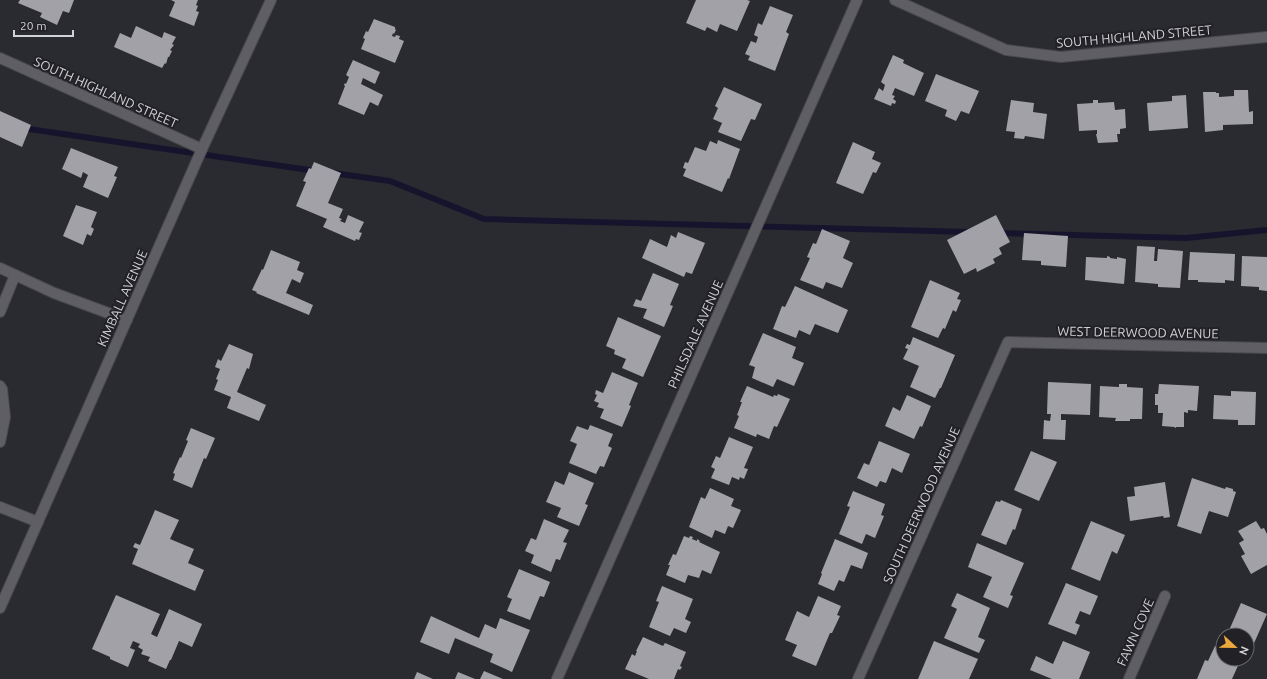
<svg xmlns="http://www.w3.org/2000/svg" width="1267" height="679" viewBox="0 0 1267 679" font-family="Ubuntu,sans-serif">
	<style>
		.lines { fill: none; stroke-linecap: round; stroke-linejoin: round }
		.stream { stroke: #16142d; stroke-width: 6 }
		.building { fill: #a1a1a7 }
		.service-casing { stroke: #48484d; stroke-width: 12 }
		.minor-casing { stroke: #48484d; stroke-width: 12 }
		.secondary-casing { stroke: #48484d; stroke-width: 12 }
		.service { stroke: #5e5e64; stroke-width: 10 }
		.minor { stroke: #5e5e64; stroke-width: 10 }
		.secondary { stroke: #5e5e64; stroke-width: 10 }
		.labels { text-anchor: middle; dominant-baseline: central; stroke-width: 4; stroke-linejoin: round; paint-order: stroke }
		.street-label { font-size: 13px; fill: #d2d2d6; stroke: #212126 }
	</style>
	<rect width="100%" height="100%" fill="#2a2b30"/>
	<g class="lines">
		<g class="stream">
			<polyline points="22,128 316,171"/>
			<polyline points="333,173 390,181 484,219 970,232"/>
			<polyline points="997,233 1186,238 1267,230"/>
		</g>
	</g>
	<g class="building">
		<polygon points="20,0 74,0 69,13 63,11 57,25 40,17 42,13 18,3"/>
		<polygon points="171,0 198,0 196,5 198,6 196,11 199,12 194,26 169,16 175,2"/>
		<polygon points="696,0 747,0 750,1 737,31 720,24 717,32 707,27 705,31 686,23"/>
		<polygon points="770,6 793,15 786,32 789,34 775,71 748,60 750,56 745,54 751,41 756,43 758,37 754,35 758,23 762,25"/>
		<polygon points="374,19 395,27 395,29 396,30 394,34 393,33 392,36 395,37 396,35 400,36 399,39 404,41 395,63 361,49 365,39 363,38 366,31 368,32"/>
		<polygon points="136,26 162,38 164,32 176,37 172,44 174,45 170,50 172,51 169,57 168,57 166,64 165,63 162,68 114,47 120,33 131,38"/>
		<polygon points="893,55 904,60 903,63 924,73 914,96 895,88 892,95 895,96 893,99 896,101 895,104 892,103 891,106 874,99 879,88 883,91 885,85 881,82"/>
		<polygon points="353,60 380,72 375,84 363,78 361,84 383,95 378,106 370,102 364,115 338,104 345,86 344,85 345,83 346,84 349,77 346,75"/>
		<polygon points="936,74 979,91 969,114 961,111 956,121 945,116 947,110 925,101"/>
		<polygon points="724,87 762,104 755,120 751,119 741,141 718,132 722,123 713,119 718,108 715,106"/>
		<polygon points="1234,90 1248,90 1249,112 1253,111 1253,124 1223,125 1223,130 1205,132 1203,92 1216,92 1216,93 1219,93 1219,97 1234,96"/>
		<polygon points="1186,95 1188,128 1149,131 1147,103 1172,101 1172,96"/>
		<polygon points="1011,100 1034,103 1033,112 1047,114 1044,139 1025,136 1024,139 1014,138 1015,132 1006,131"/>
		<polygon points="1093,100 1098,100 1098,103 1114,102 1115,110 1125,109 1126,128 1120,129 1120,134 1117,134 1118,142 1098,143 1096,134 1097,134 1097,130 1079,131 1077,104 1093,103"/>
		<polygon points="0,111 31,125 22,147 0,137"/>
		<polygon points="718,140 740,149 729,179 728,178 722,192 683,176 686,169 683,168 685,162 688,163 695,147 706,151 710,141 717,144"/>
		<polygon points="853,142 875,152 872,159 881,163 876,173 873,172 863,194 836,183"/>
		<polygon points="71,148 118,167 114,176 117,177 108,198 83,187 88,175 83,172 81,178 62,169"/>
		<polygon points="314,162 341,173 328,203 343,209 339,218 342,219 340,221 345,223 348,215 364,222 359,232 362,233 359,240 356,239 355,241 323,227 327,219 296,206 306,182 303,181 309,168 311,169"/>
		<polygon points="76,205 97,212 91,227 94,229 91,236 87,234 83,245 63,236"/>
		<polygon points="996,215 1010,242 999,248 1002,254 993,259 995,263 977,272 976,268 964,274 947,240"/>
		<polygon points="822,229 850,241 843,258 853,263 842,288 826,282 823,289 800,280 810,258 807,257 813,243 816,244"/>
		<polygon points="678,232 705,243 692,274 686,272 684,277 642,258 650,239 667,247 671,235 676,238"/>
		<polygon points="1024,233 1068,236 1066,267 1041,265 1041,261 1022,260"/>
		<polygon points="1137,246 1155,247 1154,261 1157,261 1158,249 1183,251 1180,288 1158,287 1158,284 1135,282"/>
		<polygon points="271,250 300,262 297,270 304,273 300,283 292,279 286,293 313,305 309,315 256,293 257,292 252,290 262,269 263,270"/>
		<polygon points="1190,252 1235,254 1234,281 1225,280 1225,283 1198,282 1198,280 1188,280"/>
		<polygon points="1107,256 1110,257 1110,258 1117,259 1117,257 1126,259 1124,284 1085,280 1086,257 1107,258"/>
		<polygon points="1242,256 1267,257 1267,291 1259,290 1259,287 1241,286"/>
		<polygon points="653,273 679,284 670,305 673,306 664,327 643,318 647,309 633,306 636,299 641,301"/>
		<polygon points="930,280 960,293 957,299 961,300 956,312 953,310 945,329 943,328 938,338 911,327"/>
		<polygon points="795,286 848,310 838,333 815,324 810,335 799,330 796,338 773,329 782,306 785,307"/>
		<polygon points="618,317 661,336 643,377 622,368 626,359 614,354 615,350 606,346"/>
		<polygon points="763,333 796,347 792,358 804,363 794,386 777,379 773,387 752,378 755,367 749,365"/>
		<polygon points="913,337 955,355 941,388 940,388 935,398 910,387 919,366 903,359 908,349 905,348 907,344 910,345"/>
		<polygon points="229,344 253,354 249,369 247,368 237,392 266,405 259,421 227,408 231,397 214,390 218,380 216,379 220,369 215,367 218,359 221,361"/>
		<polygon points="612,372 638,383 629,405 631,406 622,427 600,418 604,409 597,407 599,403 594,401 597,395 595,394 596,390 603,393"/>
		<polygon points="1048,382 1091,384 1090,415 1061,414 1061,420 1066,420 1065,440 1043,439 1044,420 1050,421 1051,414 1047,414"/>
		<polygon points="1119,384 1127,384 1127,387 1143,388 1142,419 1130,419 1130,421 1115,421 1116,418 1099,417 1100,386 1119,387"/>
		<polygon points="1159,384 1199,386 1197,411 1188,410 1188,413 1184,412 1184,427 1176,427 1176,428 1174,427 1162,426 1163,413 1158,413 1158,405 1155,405 1155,394 1158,394"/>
		<polygon points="747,386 773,397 774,395 777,396 778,394 790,399 777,427 774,426 769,439 757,434 756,437 734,428 739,416 737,415 742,402 740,402"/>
		<polygon points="1231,391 1256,392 1255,425 1238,425 1238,420 1213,419 1214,395 1231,396"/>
		<polygon points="907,395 931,406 922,427 920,426 914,439 885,426 893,407 900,411"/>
		<polygon points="590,425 613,434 608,446 612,448 604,467 600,466 596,474 569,463 577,444 570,441 577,426 588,430"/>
		<polygon points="191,428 215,438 206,459 204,458 192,488 173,480 175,474 173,473 180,457 181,458 188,441 186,440"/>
		<polygon points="729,437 753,447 744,468 748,469 744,479 740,477 739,480 732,477 729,485 711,478 715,469 711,467 716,456 720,458"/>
		<polygon points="879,441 910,454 902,473 892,468 886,483 880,481 877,487 857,478 864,463 869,465"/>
		<polygon points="1031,451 1057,462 1039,501 1014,490"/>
		<polygon points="569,472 594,483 585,504 588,505 579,526 557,517 561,508 546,502 555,481 564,485"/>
		<polygon points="1192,478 1225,489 1226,487 1233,489 1233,491 1236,492 1228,517 1209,511 1201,534 1177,526"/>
		<polygon points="1165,482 1170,517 1164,518 1163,516 1130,521 1127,497 1135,496 1134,487"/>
		<polygon points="710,488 734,499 731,506 741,510 733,528 728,526 725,534 715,530 712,538 689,527 701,497 705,499"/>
		<polygon points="853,491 885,504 881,515 884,516 875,538 866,534 862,544 839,534 850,507 847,506"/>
		<polygon points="1001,500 1022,509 1015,530 1013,529 1006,545 981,535 996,501 1000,502"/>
		<polygon points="155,510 179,520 170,539 194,549 188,563 204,570 195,591 132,564 138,549 133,547 135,543 140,545"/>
		<polygon points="544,519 569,530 563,542 567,543 560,560 556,559 551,572 531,563 534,555 525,551 531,538 536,540"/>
		<polygon points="1091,521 1125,535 1117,554 1112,551 1100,581 1071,569"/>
		<polygon points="1256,521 1261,529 1264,528 1267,534 1267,565 1251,574 1241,556 1245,554 1239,543 1244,540 1238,531"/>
		<polygon points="684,536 689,538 690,536 693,537 692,539 697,541 697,539 700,541 699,542 720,552 711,574 702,570 699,578 688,575 685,583 666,575 670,565 668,565 673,554 676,555"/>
		<polygon points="835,539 868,553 862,569 851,565 844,582 839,580 834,591 818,584 822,574 821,573"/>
		<polygon points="977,543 1024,563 1010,595 1013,596 1008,608 983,597 992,577 968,567"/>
		<polygon points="519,569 550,582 544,597 540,596 530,620 507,611 512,599 507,597"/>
		<polygon points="1066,583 1098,596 1090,615 1080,611 1075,623 1080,625 1076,635 1048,624"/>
		<polygon points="662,586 693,599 685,619 691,622 686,633 674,628 670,636 649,627 659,602 656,601"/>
		<polygon points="957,593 990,608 978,637 985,640 979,653 944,638 957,609 951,606"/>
		<polygon points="116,595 160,614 151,634 157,637 169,609 202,624 192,647 179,641 171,660 170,660 166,669 148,661 150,657 141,654 143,650 138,647 140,644 133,641 130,648 135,650 128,667 110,659 110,657 92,649"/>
		<polygon points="818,596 841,606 837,615 840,616 832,633 830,633 816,666 792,656 797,645 785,640 797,611 809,617"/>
		<polygon points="1241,603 1267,614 1251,650 1247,649 1247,635 1227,635"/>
		<polygon points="431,616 479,638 485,624 496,629 500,618 530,630 512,672 490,662 493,654 455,638 449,654 420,642"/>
		<polygon points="643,637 663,646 665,643 686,652 680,666 682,667 680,670 678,669 674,679 649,679 625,669 632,654 635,656 637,651 636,651"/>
		<polygon points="934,641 978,659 969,679 918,679"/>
		<polygon points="1063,641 1090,652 1079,679 1052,679 1030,670 1036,656 1053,664"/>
		<polygon points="1215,646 1223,650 1223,659 1241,659 1232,679 1197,679 1205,660 1208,661"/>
		<polygon points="484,671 503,679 480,679"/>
		<polygon points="417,672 433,679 414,679"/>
		<polygon points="458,672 475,679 455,679"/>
	</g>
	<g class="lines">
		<g class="service-casing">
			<g id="service">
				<polyline points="0,268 54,293 127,320"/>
				<polyline points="0,312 15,275"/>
				<polyline points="0,386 2,389 5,417 0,442"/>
				<polyline points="0,507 38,522"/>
			</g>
		</g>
		<g class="minor-casing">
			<g id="minor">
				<polyline points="895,0 1006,50 1061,57 1267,37"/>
				<polyline points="0,58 202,149"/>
				<polyline points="557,679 857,0"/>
				<polyline points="858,679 1008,342 1267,348"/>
				<polyline points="1129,679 1165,596"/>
			</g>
		</g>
		<g class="secondary-casing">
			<polyline id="secondary" points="0,608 202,149 271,0"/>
		</g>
		<use href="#service" class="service"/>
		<use href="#minor" class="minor"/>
		<use href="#secondary" class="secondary"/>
	</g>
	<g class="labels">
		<g class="street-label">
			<text transform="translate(1134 36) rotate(-5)">SOUTH HIGHLAND STREET</text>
			<text transform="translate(106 92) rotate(24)">SOUTH HIGHLAND STREET</text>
			<text transform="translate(122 298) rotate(-66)">KIMBALL AVENUE</text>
			<text transform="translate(1138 332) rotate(1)">WEST DEERWOOD AVENUE</text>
			<text transform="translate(695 334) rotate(-66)">PHILSDALE AVENUE</text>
			<text transform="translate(921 505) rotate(-66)">SOUTH DEERWOOD AVENUE</text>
			<text transform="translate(1135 632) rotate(-66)">FAWN COVE</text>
		</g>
	</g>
	<g transform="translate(1235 647) rotate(112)"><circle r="19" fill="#212126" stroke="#68686c"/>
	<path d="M0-3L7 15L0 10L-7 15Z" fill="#eca93b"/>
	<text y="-6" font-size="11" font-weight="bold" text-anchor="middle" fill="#d2d2d6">N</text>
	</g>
	<path d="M14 30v6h59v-6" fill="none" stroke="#d2d2d6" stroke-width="2"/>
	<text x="20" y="30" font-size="12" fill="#d2d2d6" stroke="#212126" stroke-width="3" paint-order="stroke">20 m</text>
</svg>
